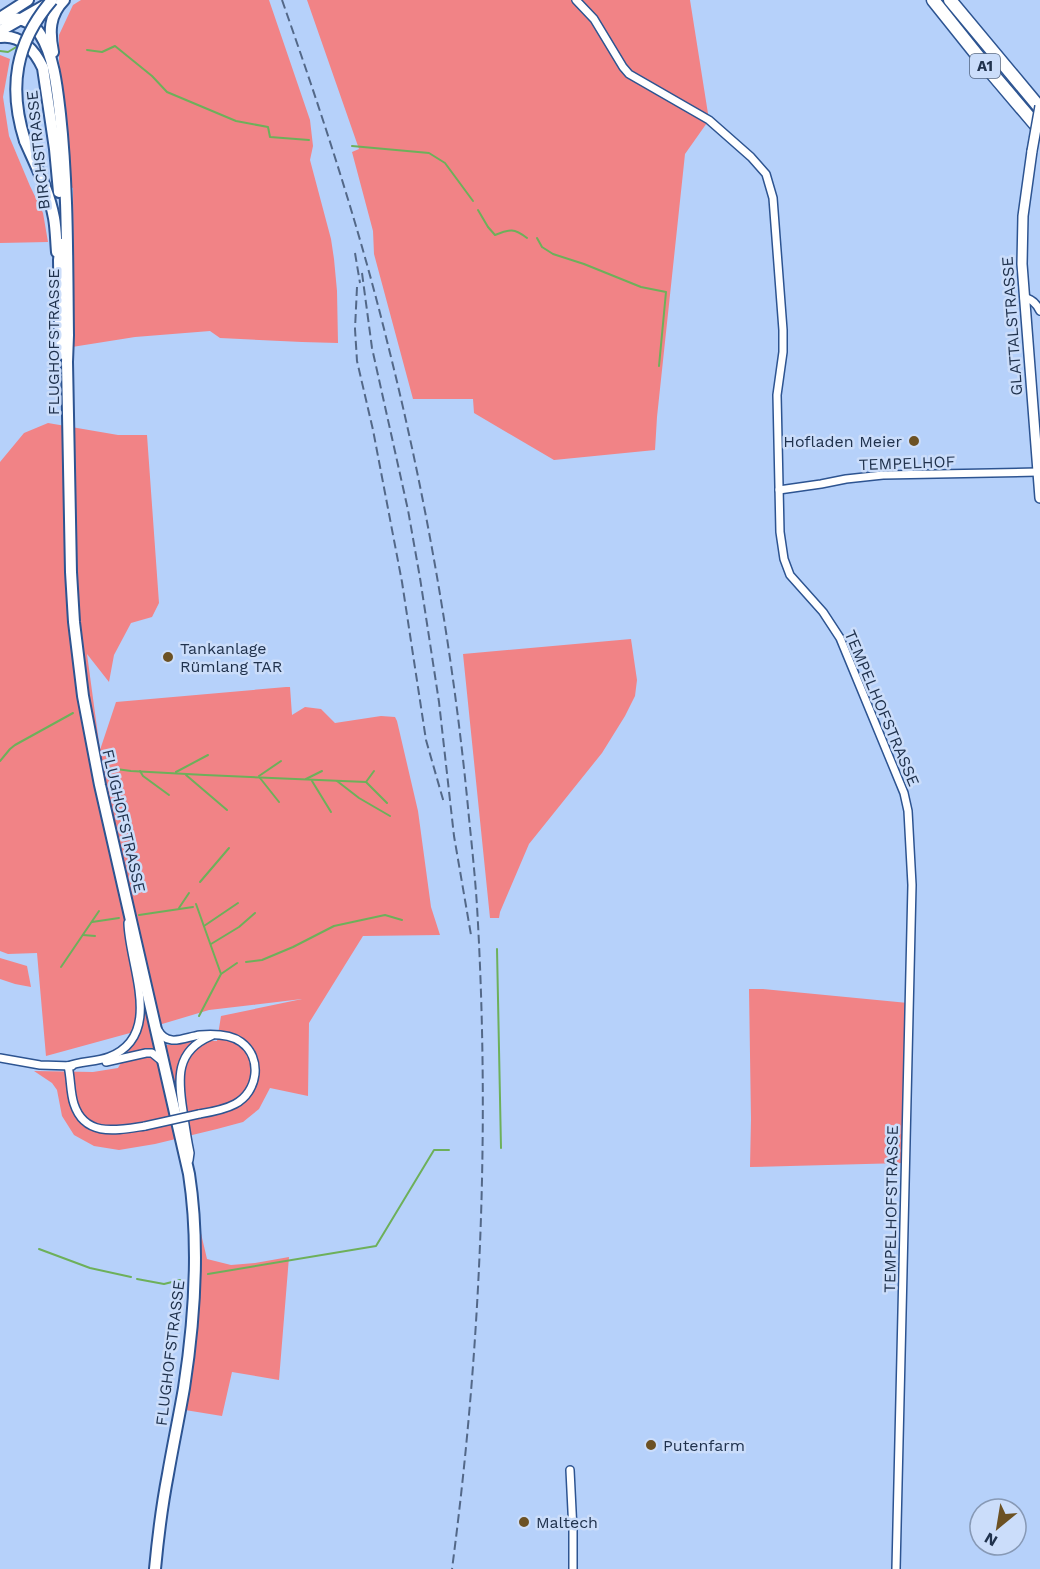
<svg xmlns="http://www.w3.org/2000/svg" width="1040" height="1569" viewBox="0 0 1040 1569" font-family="'Work Sans',sans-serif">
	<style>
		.green { fill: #f18386; fill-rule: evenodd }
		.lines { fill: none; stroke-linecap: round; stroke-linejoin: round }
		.stream { stroke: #6db05a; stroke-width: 2 }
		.minor-casing { stroke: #2d5491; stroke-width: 10 }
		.tertiary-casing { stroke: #2d5491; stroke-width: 12 }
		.secondary-casing { stroke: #2d5491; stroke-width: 14 }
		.motorway-casing { stroke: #2d5491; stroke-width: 15 }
		.minor { stroke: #fff; stroke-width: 7 }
		.tertiary { stroke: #fff; stroke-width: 9 }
		.secondary { stroke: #fff; stroke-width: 10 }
		.motorway { stroke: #fff; stroke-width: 12 }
		.rail { stroke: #536888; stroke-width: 2; stroke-dasharray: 9 4.5; stroke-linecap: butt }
		.minor-bridge-casing { stroke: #2d5491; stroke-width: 10; stroke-linecap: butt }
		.tertiary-bridge-casing { stroke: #2d5491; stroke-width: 12; stroke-linecap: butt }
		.secondary-bridge-casing { stroke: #2d5491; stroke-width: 14; stroke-linecap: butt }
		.minor-bridge { stroke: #fff; stroke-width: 7 }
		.tertiary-bridge { stroke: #fff; stroke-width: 9 }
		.secondary-bridge { stroke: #fff; stroke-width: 10 }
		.poi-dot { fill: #6c5123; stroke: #cbddfa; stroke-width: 2 }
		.labels { text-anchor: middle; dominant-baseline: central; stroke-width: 5; stroke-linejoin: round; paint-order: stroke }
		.shield { fill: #cbddfa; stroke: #536581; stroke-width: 1.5 }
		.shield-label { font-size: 15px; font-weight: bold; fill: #20324d }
		.street-label { font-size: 16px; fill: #20324d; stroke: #cbddfa }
		.poi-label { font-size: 16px; fill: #20324d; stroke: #cbddfa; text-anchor: start }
	</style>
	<rect width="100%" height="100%" fill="#b6d1fa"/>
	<g class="green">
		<polygon points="81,0 269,0 310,120 313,146 310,160 331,239 334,259 337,291 338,343 302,342 220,338 210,331 135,337 72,347 74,336 73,188 70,187 68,135 59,61 59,35 73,5"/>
		<polygon points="307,0 690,0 709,120 685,154 657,417 655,450 554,460 474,413 473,399 413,399 374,254 373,231 352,152 359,149"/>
		<polygon points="0,55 10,59 3,97 9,136 30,186 43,213 48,242 0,243"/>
		<path d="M48 423 118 435H147L159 603 152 617 131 623 114 655 109 682 87 654 100 750 116 702 286 687H290L292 715 305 707 321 709 335 723 381 716 395 717 397 721 418 811 431 907 440 935 363 936 309 1023 308 1096 270 1088 259 1109 243 1122 217 1129 155 1144 119 1150 94 1146 74 1135 62 1116 57 1090 52 1083 34 1071 93 1072 118 1068C125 1055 135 1043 141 1030L46 1056 37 953 8 954 0 951V462L24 433ZM302 999 221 1016 217 1041 195 1040 156 1047 152 1027 209 1010Z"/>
		<polygon points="631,639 637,680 635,696 625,716 602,753 529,844 500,912 499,918 490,918 463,654"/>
		<polygon points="0,958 27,966 31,987 15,984 0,979"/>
		<polygon points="749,989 763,989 908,1003 903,1163 750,1167 751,1119"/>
		<polygon points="199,1225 207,1259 231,1265 255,1263 289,1257 279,1380 232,1372 222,1416 185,1410 196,1335 199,1286"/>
	</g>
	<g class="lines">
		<g class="stream">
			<polyline points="87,50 102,52 115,46 152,76 167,92 236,121 268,127 270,137 309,140"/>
			<polyline points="0,51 8,52 18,46"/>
			<polyline points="352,146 429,153 445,163 473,201"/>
			<path d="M478 210 488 227 495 235C510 229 514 228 527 238"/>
			<polyline points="537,238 542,247 553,254 584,264 641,287 666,292 659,366"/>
			<polyline points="0,761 10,749 15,745 73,713"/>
			<polyline points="109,768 131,771 205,775 366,782 387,803"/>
			<polyline points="140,771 143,776 169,795"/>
			<polyline points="176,772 208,755"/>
			<polyline points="186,775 227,810"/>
			<polyline points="259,776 281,761"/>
			<polyline points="260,778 279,802"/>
			<polyline points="306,779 322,771"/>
			<polyline points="312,781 331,812"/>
			<polyline points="337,781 359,798 390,816"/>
			<polyline points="366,782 374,771"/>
			<polyline points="200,882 229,848"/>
			<polyline points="196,904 221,974"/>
			<polyline points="179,908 189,893"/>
			<polyline points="139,915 193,907"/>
			<polyline points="92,922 119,918"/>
			<polyline points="204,926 238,903"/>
			<polyline points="83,935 95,936"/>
			<polyline points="211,944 239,927 255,913"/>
			<polyline points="497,949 501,1148"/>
			<polyline points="246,962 262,960 293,947 334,926 385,915 402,920"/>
			<polyline points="61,967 99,911"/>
			<polyline points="199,1016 221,974 237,963"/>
			<polyline points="39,1249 90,1268 131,1277"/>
			<polyline points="208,1274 376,1246 434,1150 449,1150"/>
			<polyline points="137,1279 164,1284 180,1280"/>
		</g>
		<g class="minor-casing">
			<g id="minor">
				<polyline points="576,0 594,19 623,67 629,74 709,120 751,157 766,174 773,198 783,330 783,352 777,395 780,532 784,559 790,575 823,612 840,638 904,793 908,811 912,885 896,1569"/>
				<path d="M1024 298C1032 298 1037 305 1040 311"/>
				<polyline points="779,490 821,484 846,479 883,475 1038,472"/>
				<path d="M158 1030C168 1048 185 1037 200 1035 213 1034 230 1034 241 1042 263 1058 258 1092 235 1104 224 1110 211 1112 199 1114"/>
				<polyline points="0,1058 40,1065 72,1066"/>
				<polyline points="106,1062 146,1053 152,1053 163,1062"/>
				<path d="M68 1066C81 1061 96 1062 109 1057 165 1035 129 966 128 923"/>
				<path d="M68 1066C71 1078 70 1092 74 1104 85 1138 118 1130 145 1126"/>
				<path d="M189 1160 190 1153C187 1139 185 1125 183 1111 178 1079 175 1051 211 1036"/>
				<polyline points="570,1470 573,1531 573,1569"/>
			</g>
		</g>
		<g class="tertiary-casing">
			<polyline id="tertiary" points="1032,151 1023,216 1022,264 1040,498"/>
		</g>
		<g class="secondary-casing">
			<g id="secondary">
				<polyline points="0,18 28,0"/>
				<path d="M0 20C16 16 30 19 40 34 54 56 57 88 60 114 68 187 67 261 68 335L67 362 71 572 74 622 83 696 100 785 189 1174C200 1245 195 1317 184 1388 179 1417 173 1445 168 1474 162 1505 158 1537 155 1569"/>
				<polyline points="0,31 49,3"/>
				<path d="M0 37C21 34 35 51 43 68L55 149 59 192"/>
				<path d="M53 52C49 32 49 15 64 0"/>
				<path d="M25 141C36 166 49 191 54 218 56 229 56 241 57 252"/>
				<polyline points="61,244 59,260 60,329 61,349 63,354"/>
			</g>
		</g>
		<g class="motorway-casing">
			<g id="motorway">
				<polyline points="933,0 989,70 1040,130"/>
				<polyline points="950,0 1040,108"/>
			</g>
		</g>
		<use href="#minor" class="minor"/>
		<use href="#tertiary" class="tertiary"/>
		<use href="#secondary" class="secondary"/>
		<use href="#motorway" class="motorway"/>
		<g class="rail">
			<path d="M282 0C321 111 358 223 386 337 426 495 454 656 469 818 472 847 475 876 477 906 490 1127 481 1349 452 1569"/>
			<polyline points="355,253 360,283"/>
			<polyline points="362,273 372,348 408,510 420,578 439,702 454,836 471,935"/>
			<polyline points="357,287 355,329 357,361 373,430 402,582 426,740 444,803"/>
		</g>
		<g class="minor-bridge-casing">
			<polyline id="minor-bridge" points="145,1126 199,1114"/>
		</g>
		<g class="tertiary-bridge-casing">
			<polyline id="tertiary-bridge" points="1032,151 1040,106"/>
		</g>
		<g class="secondary-bridge-casing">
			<path id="secondary-bridge" d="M25 141C8 88 15 43 52 0"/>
		</g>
		<use href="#minor-bridge" class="minor-bridge"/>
		<use href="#tertiary-bridge" class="tertiary-bridge"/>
		<use href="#secondary-bridge" class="secondary-bridge"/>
	</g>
	<g class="poi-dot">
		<circle cx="914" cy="441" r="6"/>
		<circle cx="168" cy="657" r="6"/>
		<circle cx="651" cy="1445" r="6"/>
		<circle cx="524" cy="1522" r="6"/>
	</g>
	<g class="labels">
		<rect class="shield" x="970" y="54" width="30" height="24" rx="4.5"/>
		<g class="shield-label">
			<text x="985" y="66">A1</text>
		</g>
		<g class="street-label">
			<text transform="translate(38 150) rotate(-96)">BIRCHSTRASSE</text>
			<text transform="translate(1012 326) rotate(-94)">GLATTALSTRASSE</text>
			<text transform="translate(53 342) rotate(-90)">FLUGHOFSTRASSE</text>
			<text transform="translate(907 463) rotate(-2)">TEMPELHOF</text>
			<text transform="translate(882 708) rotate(67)">TEMPELHOFSTRASSE</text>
			<text transform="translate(124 821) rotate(77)">FLUGHOFSTRASSE</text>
			<text transform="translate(891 1209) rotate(-89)">TEMPELHOFSTRASSE</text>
			<text transform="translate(170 1353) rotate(-83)">FLUGHOFSTRASSE</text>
		</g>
		<g class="poi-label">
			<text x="902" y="441" text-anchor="end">Hofladen Meier</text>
			<text x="180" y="648">Tankanlage<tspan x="180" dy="18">Rümlang TAR</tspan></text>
			<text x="663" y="1445">Putenfarm</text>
			<text x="536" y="1522">Maltech</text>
		</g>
	</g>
	<g transform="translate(998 1527) rotate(210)"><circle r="28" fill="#cbddfa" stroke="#8799b5" stroke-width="1.5"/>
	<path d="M0-4.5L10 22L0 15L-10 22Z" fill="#6c5123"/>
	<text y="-9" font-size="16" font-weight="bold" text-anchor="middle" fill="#20324d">N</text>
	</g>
</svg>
